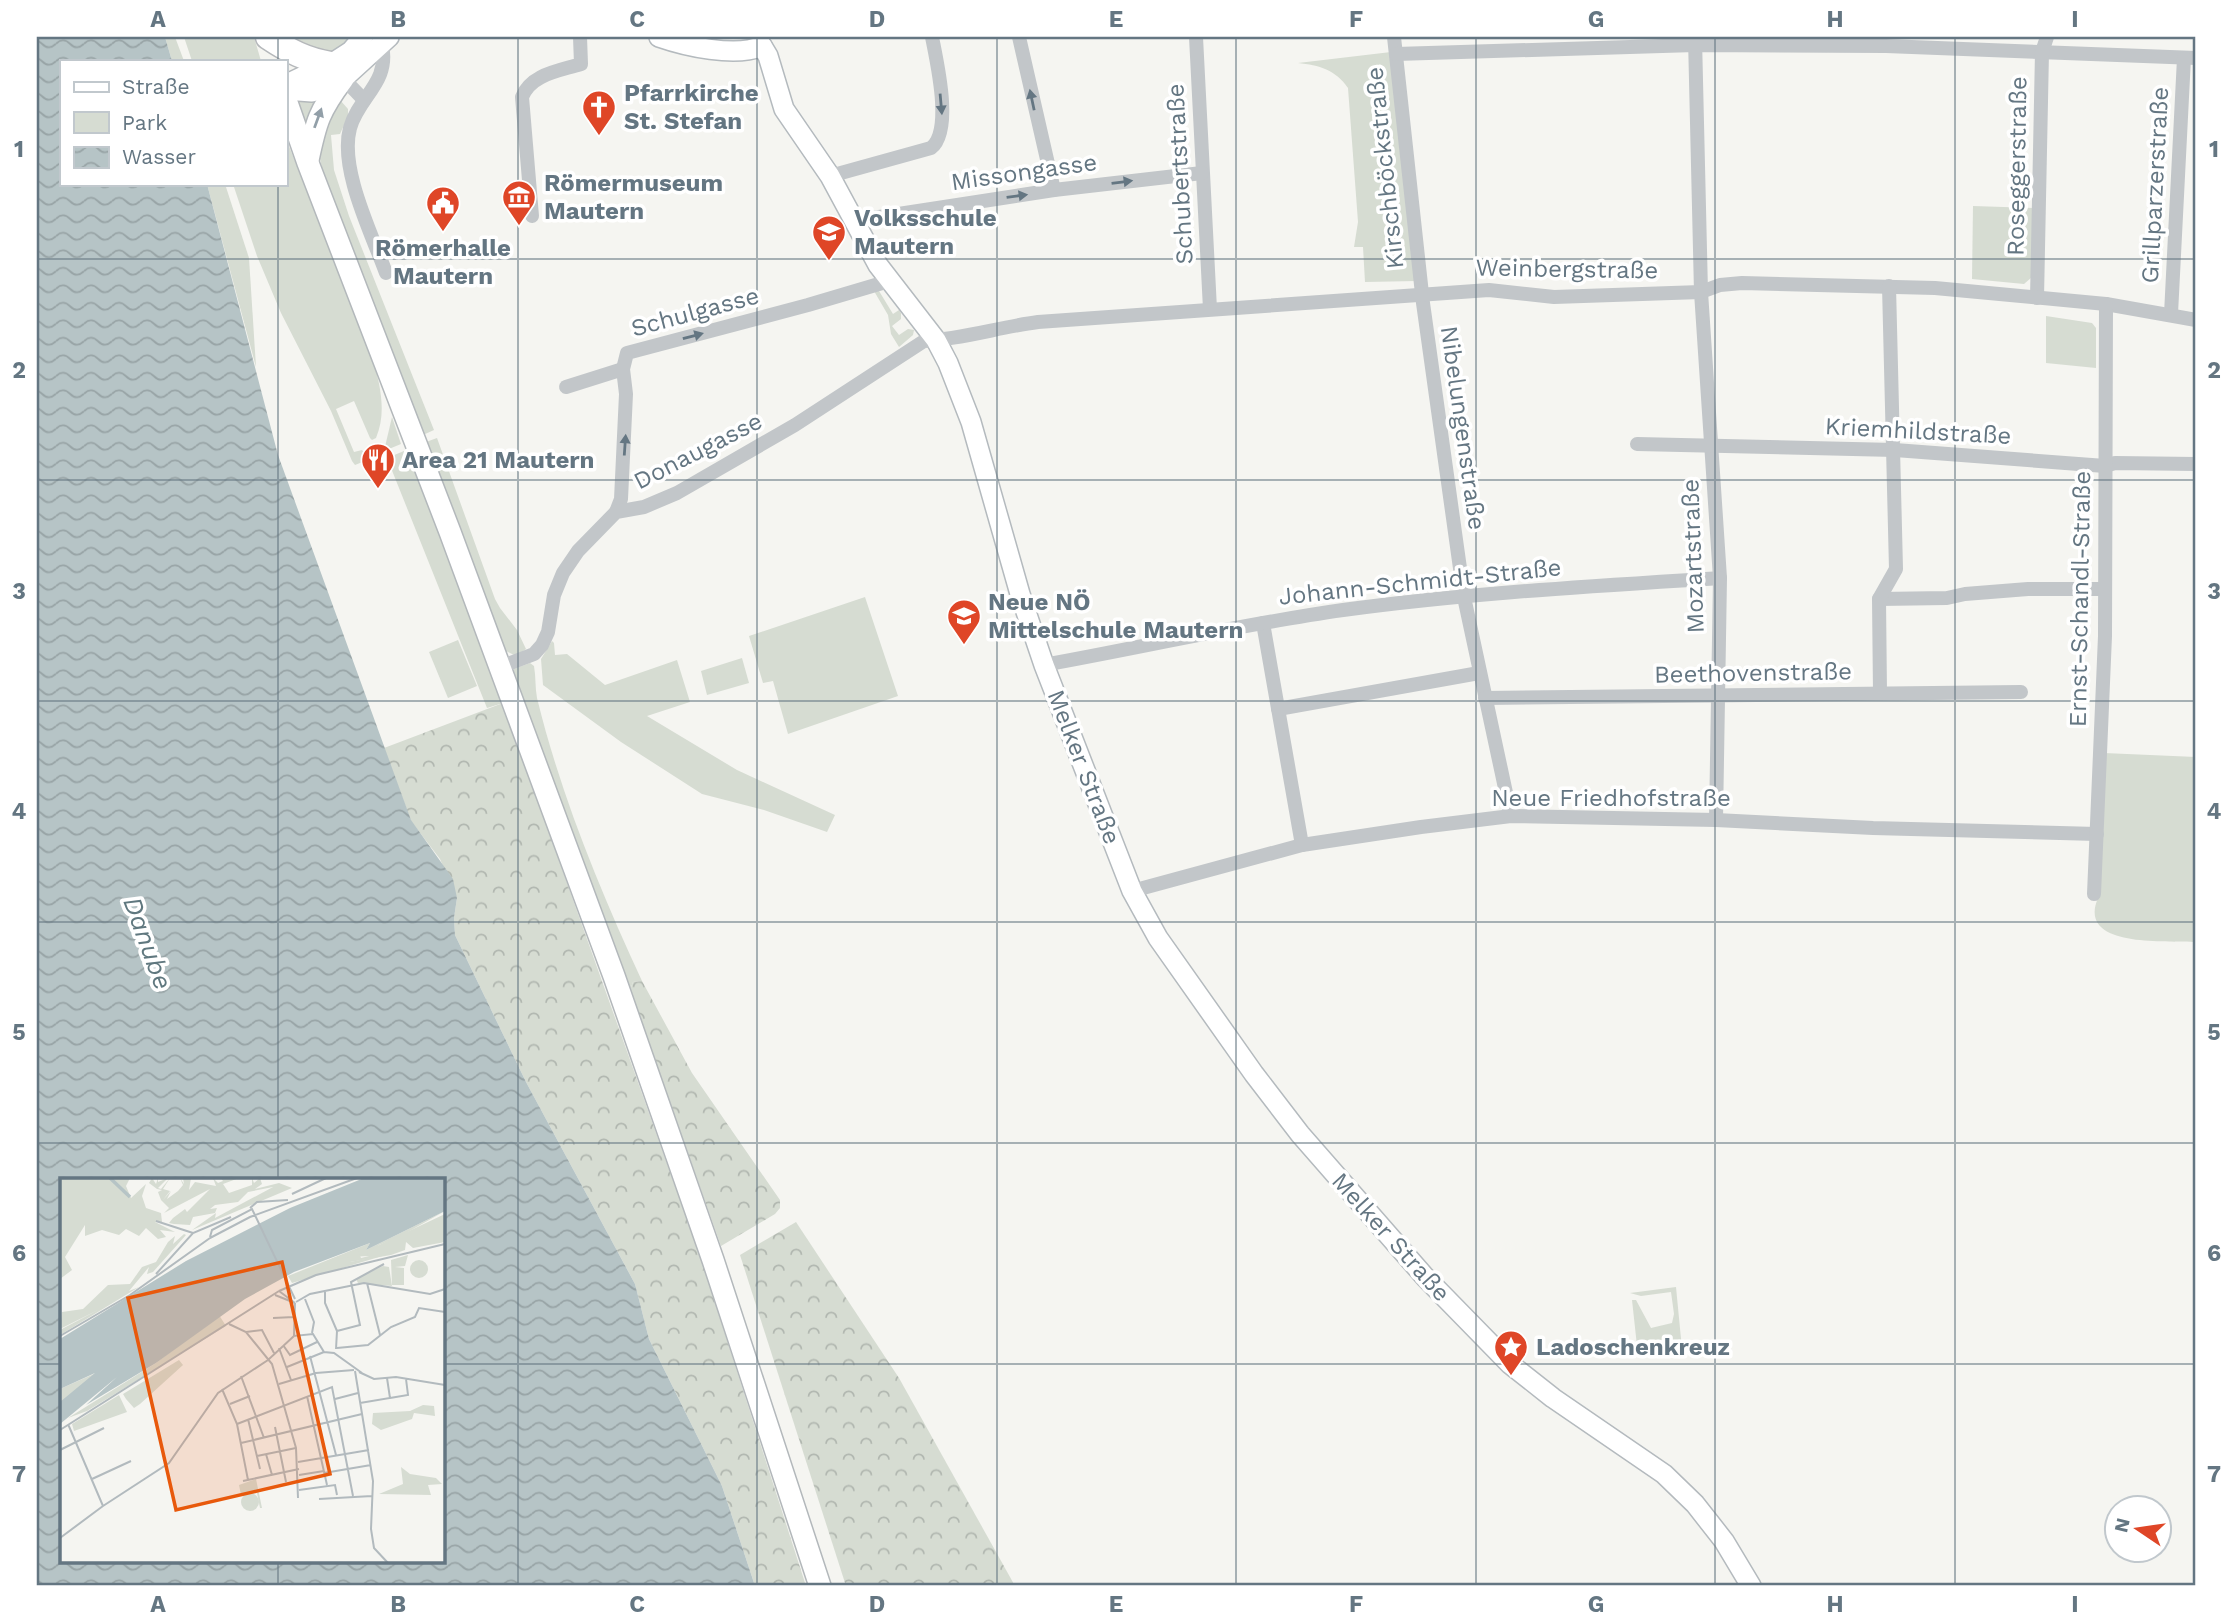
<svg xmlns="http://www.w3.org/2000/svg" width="2233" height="1623" viewBox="0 0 2233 1623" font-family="'Work Sans',sans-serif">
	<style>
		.green { fill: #d6dcd2 }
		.forest { fill: url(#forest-crowns) }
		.water { fill: url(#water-waves); fill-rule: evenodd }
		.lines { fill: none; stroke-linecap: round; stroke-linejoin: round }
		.secondary-casing { stroke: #b4babe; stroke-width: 22 }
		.primary-casing { stroke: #b3b8bb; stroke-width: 24 }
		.highway-casing { stroke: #b5b8bb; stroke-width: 27 }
		.street { stroke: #c2c6c9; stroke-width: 14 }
		.secondary { stroke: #fff; stroke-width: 19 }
		.primary { stroke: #fff; stroke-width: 21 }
		.highway { stroke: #fff; stroke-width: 24 }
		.oneway { fill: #647682 }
		.oneway2 { fill: #929fa8 }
		.grid { fill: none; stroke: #647682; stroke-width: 2; stroke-opacity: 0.55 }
		.labels { text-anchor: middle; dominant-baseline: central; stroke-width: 7; stroke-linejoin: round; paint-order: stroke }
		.poi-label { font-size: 24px; font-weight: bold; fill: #647682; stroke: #fff; text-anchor: start }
		.street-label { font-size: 24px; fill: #647682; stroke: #fff }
		.water-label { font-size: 26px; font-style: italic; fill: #60787f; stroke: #fff }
		.inset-river { fill: none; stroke: #b6c4c6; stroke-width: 3.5 }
		.inset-road { fill: none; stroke: #b2babe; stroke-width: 2 }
		.view { fill: #e8590c; fill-opacity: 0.15; stroke: #e8590c; stroke-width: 3.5 }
		.inset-edge { fill: none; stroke: #647682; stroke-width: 3.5 }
		.neatline { fill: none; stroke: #647682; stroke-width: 2.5 }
		.grid-label { font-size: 23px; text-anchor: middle; font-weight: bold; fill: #647682 }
	</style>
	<defs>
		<pattern id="forest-crowns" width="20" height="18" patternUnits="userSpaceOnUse" patternTransform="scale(1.75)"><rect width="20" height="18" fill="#d6dcd2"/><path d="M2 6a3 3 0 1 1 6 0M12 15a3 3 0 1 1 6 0" fill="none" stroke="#b1b7b0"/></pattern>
		<pattern id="water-waves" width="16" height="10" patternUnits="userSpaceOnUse" patternTransform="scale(1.75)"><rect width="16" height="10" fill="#b6c4c6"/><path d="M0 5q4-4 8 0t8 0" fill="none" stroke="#98a4a6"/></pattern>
	</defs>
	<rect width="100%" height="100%" fill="#f5f5f1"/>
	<g class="green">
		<polygon points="165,37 175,37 184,61 172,61"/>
		<polygon points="184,37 254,37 261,61 192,61"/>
		<polygon points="282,37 355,37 331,56"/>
		<path d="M1391 52 1417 281 1365 282 1363 247H1354L1358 222 1348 88C1336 70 1319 65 1298 63Z"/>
		<polygon points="322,93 306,125 298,102"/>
		<polygon points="335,100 340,100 348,109 348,116 340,134 331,135 334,170 349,216 434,430 423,435 327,190 318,150"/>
		<path d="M285 136 373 359C380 385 387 412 376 438L372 440 370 438 354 401 336 409 354 452 362 450 366 455 365 461 355 465 352 461 331 411 281 313 257 256 233 184H285Z"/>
		<polygon points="207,184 225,184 249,258 256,367"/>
		<polygon points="1973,206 2034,208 2032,277 2024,284 1972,279"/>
		<polygon points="874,291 879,291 893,314 899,310 901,313 901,319 892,326 899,335 908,329 914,330 913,335 899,347 891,334 888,315"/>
		<polygon points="2046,316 2092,323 2096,328 2096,368 2046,363"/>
		<polygon points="392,417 401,444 384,451"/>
		<polygon points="437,438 495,599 500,608 517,630 526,649 516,656 506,651 497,635 426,442"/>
		<polygon points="404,451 409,465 418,477 503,703 487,708 387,458"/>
		<polygon points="865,597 898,696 788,734 773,681 763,683 749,636"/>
		<polygon points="458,640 477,686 448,698 429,652"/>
		<polygon points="552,641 554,643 555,655 567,654 605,685 677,660 690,702 647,716 737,770 835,815 827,832 764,810 702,794 621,742 543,685 541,659"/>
		<polygon points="742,658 749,683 707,695 701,671"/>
		<path d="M530 663 534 666C536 677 535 688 537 698 561 796 600 890 642 981L633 982 630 990 513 675 514 669Z"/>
		<path d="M2104 753 2196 757V942C2168 940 2076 949 2098 898Z"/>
		<polygon points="1676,1287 1682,1349 1638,1355 1632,1300 1636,1300 1651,1328 1672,1323 1674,1314 1671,1292 1641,1296 1630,1293"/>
	</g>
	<g class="forest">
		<polygon points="503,703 702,1262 806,1586 755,1586 722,1486 649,1339 635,1284 526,1082 455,935 454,918 457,898 440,859 411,821 384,748"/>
		<polygon points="642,981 692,1073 780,1200 780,1208 775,1214 721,1246 630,990 633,982"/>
		<polygon points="796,1222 899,1378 1015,1586 846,1586 740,1255"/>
	</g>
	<path class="water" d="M37 37H165L172 61H61V184H207L278 455 411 820 453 879 457 898 454 918 455 935 526 1082 635 1284 649 1339 722 1486 755 1586H37ZM61 1180H443V1562H61Z"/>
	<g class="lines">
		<g class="secondary-casing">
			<g id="secondary">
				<path d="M659 37C685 46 736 58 762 46"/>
				<polyline points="762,46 768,56 784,109 830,176 878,265 936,340 948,363 971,422 1020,594 1044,665 1132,891 1158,938 1254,1074 1300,1134 1425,1277 1510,1364 1553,1398 1664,1474 1695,1504 1724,1541 1751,1586"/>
				<polyline points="331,64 351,51 363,37"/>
				<polyline points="343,79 389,37"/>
			</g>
		</g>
		<g class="primary-casing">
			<g id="primary">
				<polyline points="285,86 331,64"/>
				<polyline points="285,89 312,91 341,80"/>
				<polyline points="285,97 308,163 450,532 614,976 713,1260 820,1586"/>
				<path d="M308 160C316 122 319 111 343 79"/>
			</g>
		</g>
		<g class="highway-casing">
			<path id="highway" d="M268 37C289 51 306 60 331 64"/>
		</g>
		<g class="street">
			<polyline points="1019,37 1054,190"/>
			<polyline points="1196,37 1210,309"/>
			<polyline points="1394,37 1423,303 1464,597 1511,816"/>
			<polyline points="1695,38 1701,292 1720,578 1716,820"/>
			<path d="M382 45C390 83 359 96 350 128 339 169 372 234 386 273"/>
			<polyline points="1396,54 1695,45 1886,46 2196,58"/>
			<polyline points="339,74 364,100"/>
			<path d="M830 176 931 148C953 131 937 63 932 37"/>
			<path d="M532 216 522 97C531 74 559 71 581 64L580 37"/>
			<polyline points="853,221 1054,190 1202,173"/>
			<polyline points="2037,298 2042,52 2047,37"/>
			<polyline points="2171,314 2184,58"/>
			<polyline points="566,387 623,369"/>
			<polyline points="1637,444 1895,450 2105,466 2115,463 2196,464"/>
			<polyline points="616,512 621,499 626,394 623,369 627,353 808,305 889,281"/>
			<polyline points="1879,599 1947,598 1965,594 2028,589 2105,589"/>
			<polyline points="1263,623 1302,845"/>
			<path d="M1044 665C1144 647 1243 624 1343 610 1468 593 1594 586 1720 578"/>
			<path d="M500 667 534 654 542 645 548 632 554 595 563 573 578 551 616 512 644 507 677 493 795 425 924 341C962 339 1000 327 1038 322L1489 290 1554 297 1701 292 1720 285 1742 283 1935 288 2106 304 2196 320"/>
			<polyline points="1880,693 1879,599 1896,569 1889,286"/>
			<polyline points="1485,698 2021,692"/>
			<polyline points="1278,709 1479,673"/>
			<polyline points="1132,891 1302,845 1421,827 1511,816 1716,820 1873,828 2097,834"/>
			<polyline points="2094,894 2105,636 2106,304"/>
		</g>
		<use href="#secondary" class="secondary"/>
		<use href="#primary" class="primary"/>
		<use href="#highway" class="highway"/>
	</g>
	<defs><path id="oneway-solid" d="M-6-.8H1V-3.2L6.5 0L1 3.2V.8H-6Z" transform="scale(1.75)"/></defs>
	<g class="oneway">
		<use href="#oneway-solid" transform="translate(1032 100) rotate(-102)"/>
		<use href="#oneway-solid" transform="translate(941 104) rotate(85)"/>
		<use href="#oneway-solid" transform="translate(1122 182) rotate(-7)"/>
		<use href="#oneway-solid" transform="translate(1017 196) rotate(-8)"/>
		<use href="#oneway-solid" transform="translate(693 336) rotate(-15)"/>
		<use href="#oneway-solid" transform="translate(625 445) rotate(-86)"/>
	</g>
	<use class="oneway2" href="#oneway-solid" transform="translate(318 118) rotate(-70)"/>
	<path class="grid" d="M278 37V61M518 37V1586M757 37V1586M997 37V1586M1236 37V1586M1476 37V1586M1715 37V1586M1955 37V1586M278 184V1180M37 259H2196M37 480H2196M37 701H2196M37 922H2196M37 1143H2196M37 1364H61M443 1364H2196M278 1562V1586"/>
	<defs>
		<g id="church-pin" transform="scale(1.75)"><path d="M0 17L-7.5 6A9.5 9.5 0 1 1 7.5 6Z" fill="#df4627" stroke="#fff"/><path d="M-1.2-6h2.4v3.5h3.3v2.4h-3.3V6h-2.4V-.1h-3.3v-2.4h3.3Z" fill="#fff"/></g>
		<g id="museum-pin" transform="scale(1.75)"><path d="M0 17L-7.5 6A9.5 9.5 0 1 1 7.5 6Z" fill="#df4627" stroke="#fff"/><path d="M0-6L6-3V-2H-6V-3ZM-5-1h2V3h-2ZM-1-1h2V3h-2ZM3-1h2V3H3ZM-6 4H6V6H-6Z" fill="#fff"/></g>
		<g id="civic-pin" transform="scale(1.75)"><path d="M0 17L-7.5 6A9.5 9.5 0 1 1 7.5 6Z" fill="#df4627" stroke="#fff"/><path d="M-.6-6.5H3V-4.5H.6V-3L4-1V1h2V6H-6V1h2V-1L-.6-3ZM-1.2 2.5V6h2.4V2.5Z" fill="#fff"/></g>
		<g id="school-pin" transform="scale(1.75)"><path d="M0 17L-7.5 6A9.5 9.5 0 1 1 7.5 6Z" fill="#df4627" stroke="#fff"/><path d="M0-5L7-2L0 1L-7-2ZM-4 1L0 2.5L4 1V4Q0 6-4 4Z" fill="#fff"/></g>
		<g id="restaurant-pin" transform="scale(1.75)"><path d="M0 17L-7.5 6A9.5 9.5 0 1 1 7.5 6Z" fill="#df4627" stroke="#fff"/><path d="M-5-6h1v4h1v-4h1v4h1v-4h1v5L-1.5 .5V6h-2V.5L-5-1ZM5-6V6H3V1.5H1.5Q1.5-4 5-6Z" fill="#fff"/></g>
		<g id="sight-pin" transform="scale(1.75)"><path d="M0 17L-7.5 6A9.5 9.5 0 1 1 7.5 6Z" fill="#df4627" stroke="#fff"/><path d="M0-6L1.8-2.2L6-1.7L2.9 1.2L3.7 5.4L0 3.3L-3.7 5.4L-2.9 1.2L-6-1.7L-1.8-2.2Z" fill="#fff"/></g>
	</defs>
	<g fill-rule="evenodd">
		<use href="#church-pin" x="599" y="107"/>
		<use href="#museum-pin" x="519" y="197"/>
		<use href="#civic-pin" x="443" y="203"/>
		<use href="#school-pin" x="829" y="232"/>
		<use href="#restaurant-pin" x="378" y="460"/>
		<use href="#school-pin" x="964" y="616"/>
		<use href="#sight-pin" x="1511" y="1347"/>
	</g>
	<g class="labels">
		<g class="poi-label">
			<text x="624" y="93">Pfarrkirche<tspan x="624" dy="28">St. Stefan</tspan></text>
			<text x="544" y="183">Römermuseum<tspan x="544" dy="28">Mautern</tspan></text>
			<text x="854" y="218">Volksschule<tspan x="854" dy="28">Mautern</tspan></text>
			<text x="443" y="248" text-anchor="middle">Römerhalle<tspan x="443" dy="28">Mautern</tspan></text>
			<text x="402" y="460">Area 21 Mautern</text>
			<text x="988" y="602">Neue NÖ<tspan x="988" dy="28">Mittelschule Mautern</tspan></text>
			<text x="1536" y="1347">Ladoschenkreuz</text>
		</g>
		<g class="street-label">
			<text transform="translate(2017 166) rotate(-89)">Roseggerstraße</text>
			<text transform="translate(1385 168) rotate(-96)">Kirschböckstraße</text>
			<text transform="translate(1024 172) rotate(-8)">Missongasse</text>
			<text transform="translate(1180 174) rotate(-93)">Schubertstraße</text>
			<text transform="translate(2155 185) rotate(-87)">Grillparzerstraße</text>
			<text transform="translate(1567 269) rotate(1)">Weinbergstraße</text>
			<text transform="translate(695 312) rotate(-15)">Schulgasse</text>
			<text transform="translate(1463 428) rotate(82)">Nibelungenstraße</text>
			<text transform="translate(1918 431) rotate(3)">Kriemhildstraße</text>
			<text transform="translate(698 451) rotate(-27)">Donaugasse</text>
			<text transform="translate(1693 556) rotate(-92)">Mozartstraße</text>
			<text transform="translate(1420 582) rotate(-6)">Johann-Schmidt-Straße</text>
			<text transform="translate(2080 599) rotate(-89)">Ernst-Schandl-Straße</text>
			<text transform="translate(1753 673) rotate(-1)">Beethovenstraße</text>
			<text transform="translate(1084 767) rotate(69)">Melker Straße</text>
			<text x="1611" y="798">Neue Friedhofstraße</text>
			<text transform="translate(1391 1237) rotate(48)">Melker Straße</text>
		</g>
		<g class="water-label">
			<text transform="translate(148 943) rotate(70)">Danube</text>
		</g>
	</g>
	<g transform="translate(60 1178)">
		<rect width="385" height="385" fill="#f5f5f1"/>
		<path d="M92 0 96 6 98 0V4L108 0 98 10 101 11 110 0 103 11 110 13 103 22 111 13 107 21 118 13 123 7 120 0 124 6 123 0H131L129 12 135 4 156 8 153 0 158 5 163 3 161 0H179L163 6 169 15 192 7V0L194 5 200 0 202 6 195 11 219 5 232 10 132 52 156 35 155 40 213 9 188 14 178 24 155 27 150 31 157 30 155 35 133 39 130 47 114 46 109 45 113 40 125 31 127 34 150 11 104 35 109 30 101 22 98 14 102 12 97 11 89 5ZM385 33 339 59 319 67 309 78 290 79V84L329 76 232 105 228 98 310 65 306 72ZM124 56 126 57 93 94 87 96 89 89 69 113 79 109 0 157V152L38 132 0 151 2 134 23 131 48 107 70 106 82 89 96 84 108 64 115 58 113 66ZM348 77 345 88 335 89 344 90V107H332L331 82ZM350 91a9 9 0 1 1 18 0a9 9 0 1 1-18 0ZM196 301 202 330H200L197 315 181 317 179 307Z" fill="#d6dcd2"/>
		<path d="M0 0H70L66 8 71 20 86 6 82 18 86 30 101 35 102 44H95L115 54 100 52 106 59 98 61 86 50 79 58 66 51 59 57 42 52 25 58V47L5 79 12 92 0 101ZM385 36V64L353 70 346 64 345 72 331 77 290 84V79L269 82 298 71 301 80 309 78 306 74 319 67ZM159 137 166 148 27 233 8 240 96 185ZM119 182 123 187 80 226 74 230 66 221 63 216ZM36 195 6 221 0 224V211ZM363 227 374 228 375 238 354 235 352 241 321 252 312 246 313 235 350 233ZM341 289 350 296 376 300 382 306 368 307 371 317 319 316 343 306Z" fill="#d6dcd2"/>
		<path d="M181 324a9 9 0 1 1 18 0a9 9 0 1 1-18 0Z" fill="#d6dcd2"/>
		<path d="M323 88 329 89 332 108 298 105 296 101ZM59 217 67 234 14 253 12 246Z" fill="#d6dcd2"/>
		<path d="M304 0H385V33L306 72 310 65 234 94 185 121 96 185 26 227 57 199 0 246V224L35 195 0 211V161L126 83 230 30Z" fill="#b6c4c6"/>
		<path class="inset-river" d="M50 0 70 19"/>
		<path class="inset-road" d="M232 16 266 0M190 30 197 24 228 22M96 43 133 55M150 59 152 52 192 31 235 121M150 60 190 39 297 0M96 96 133 55 171 39M307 105 320 157M219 113 256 97 385 66M265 113V125L277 153 276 171M215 117 235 125 219 113M245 121 254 144 252 155M236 124 250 116 304 105 370 116 385 111M235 125 234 158 253 156 264 174 274 175 302 195M213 140 234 139M169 146 186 154 212 186 236 270 238 320M277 153 300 147 291 104 324 86M186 154 202 152 214 175M0 158 70 117 150 60M223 167 230 177 257 164M219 170 231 202M277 170 308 167 331 149 355 139 359 130 385 134M250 178 276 277M227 189 264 174M295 193 313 303 311 351 314 370 328 385M299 194 314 201 336 199 385 207M181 198 204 260M219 206 256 195 294 192M162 211 177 246 188 302M247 218 267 307M330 220 348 217 346 201M275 221 298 215M300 225 330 220 327 200M170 226 190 218M188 241 200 291M177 246 272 209 293 318M215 249 226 304M0 252 219 113M181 265 302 236M0 272 44 250M206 276 212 297M197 278 236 270M238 284 309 272M264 295 311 287M239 297 264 293M32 301 71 283M183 303 239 291M239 312 275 307 277 317M259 321 312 318M43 328 109 285 158 215 208 182 234 158M0 360 43 328 8 246"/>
		<path class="view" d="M222 84 270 296 116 332 68 120Z"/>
		<rect width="385" height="385" class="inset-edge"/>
	</g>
	<rect width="2233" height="1623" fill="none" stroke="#ffffff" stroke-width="77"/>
	<rect x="60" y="60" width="228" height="126" fill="#ffffff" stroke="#c1c8cd" stroke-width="2"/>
	<rect x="74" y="82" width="35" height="10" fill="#ffffff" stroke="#c1c8cd" stroke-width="2"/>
	<text x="122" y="94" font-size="21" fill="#647682">Straße</text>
	<rect x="74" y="112" width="35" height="21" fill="#d6dcd2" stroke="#c1c8cd" stroke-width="2"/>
	<text x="122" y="130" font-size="21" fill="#647682">Park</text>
	<rect x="74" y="147" width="35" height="21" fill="url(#water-waves)" stroke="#c1c8cd" stroke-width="2"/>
	<text x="122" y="164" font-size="21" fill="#647682">Wasser</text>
	<g transform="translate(2138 1529) rotate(283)"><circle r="33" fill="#ffffff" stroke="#c1c8cd" stroke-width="2"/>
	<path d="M0-5L12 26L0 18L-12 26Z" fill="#df4627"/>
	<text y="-10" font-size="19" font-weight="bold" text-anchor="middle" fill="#647682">N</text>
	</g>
	<rect x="38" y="38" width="2156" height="1546" class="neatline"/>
	<g class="grid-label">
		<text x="158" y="27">A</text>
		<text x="398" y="27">B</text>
		<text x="637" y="27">C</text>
		<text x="877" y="27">D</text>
		<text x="1116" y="27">E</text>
		<text x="1356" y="27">F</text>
		<text x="1596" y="27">G</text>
		<text x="1835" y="27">H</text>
		<text x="2075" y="27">I</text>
		<text x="19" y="157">1</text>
		<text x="2214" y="157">1</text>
		<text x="19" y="378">2</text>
		<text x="2214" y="378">2</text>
		<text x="19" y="599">3</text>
		<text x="2214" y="599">3</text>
		<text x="19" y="819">4</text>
		<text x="2214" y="819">4</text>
		<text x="19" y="1040">5</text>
		<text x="2214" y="1040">5</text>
		<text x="19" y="1261">6</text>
		<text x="2214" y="1261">6</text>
		<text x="19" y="1482">7</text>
		<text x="2214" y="1482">7</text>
		<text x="158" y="1612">A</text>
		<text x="398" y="1612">B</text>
		<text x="637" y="1612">C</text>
		<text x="877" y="1612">D</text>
		<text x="1116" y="1612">E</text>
		<text x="1356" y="1612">F</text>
		<text x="1596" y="1612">G</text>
		<text x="1835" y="1612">H</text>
		<text x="2075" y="1612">I</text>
	</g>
</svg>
